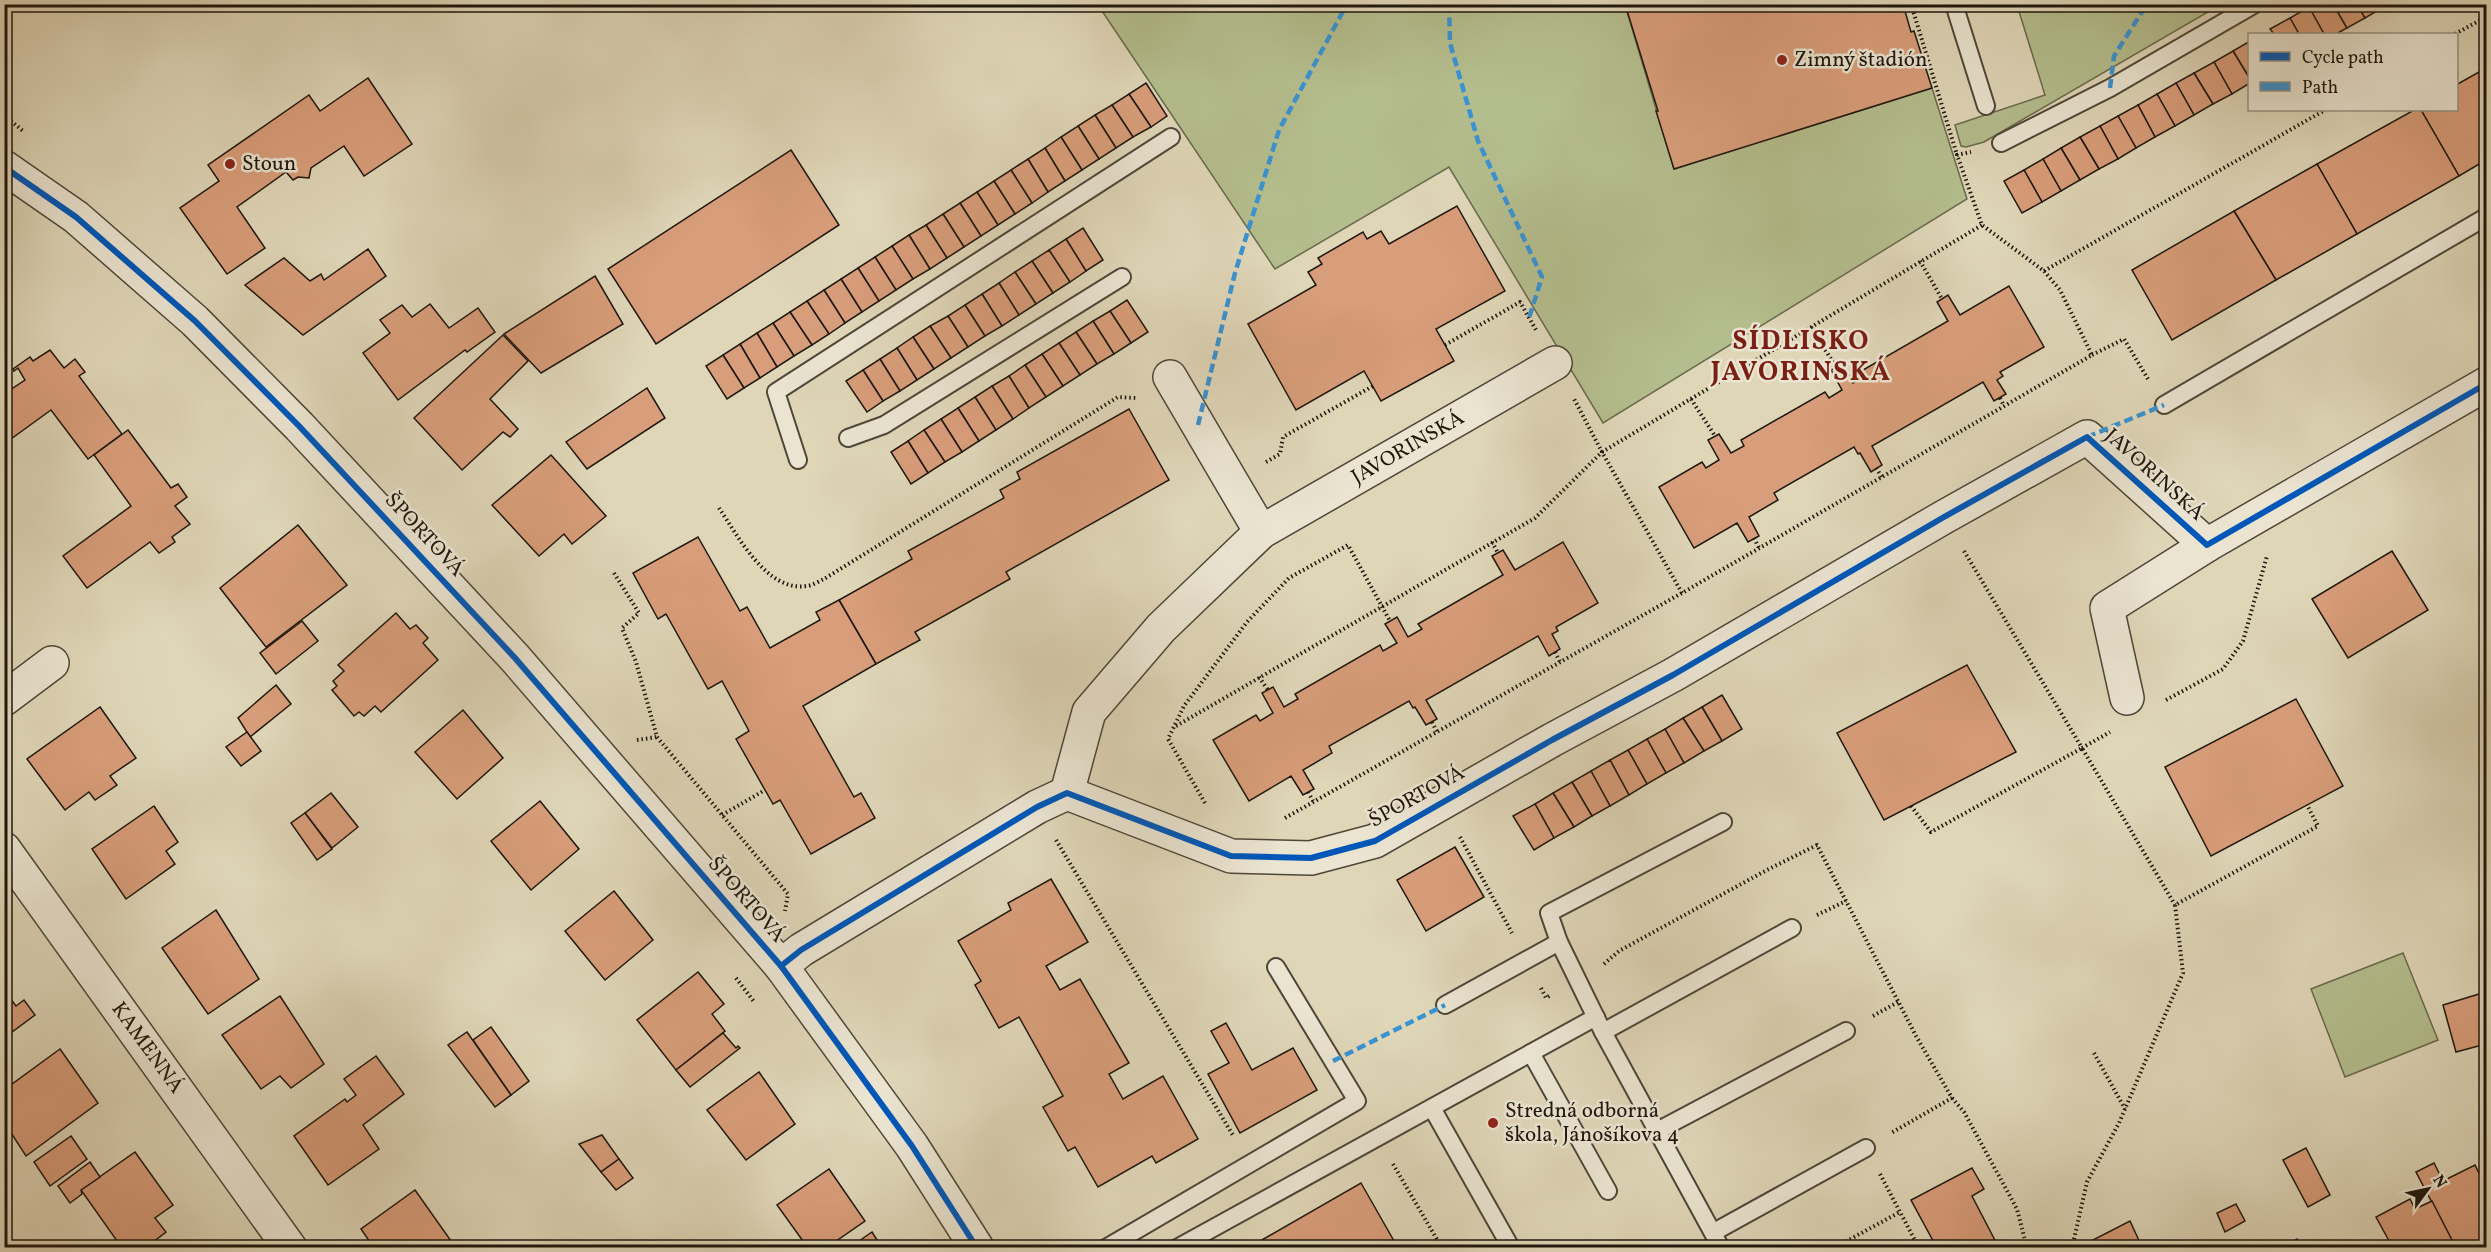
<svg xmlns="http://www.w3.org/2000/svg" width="2491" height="1252" viewBox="0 0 2491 1252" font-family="Vollkorn,serif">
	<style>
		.green { fill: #b4bd8d; stroke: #696a4d; stroke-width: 1.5 }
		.building { fill: #d89d7a; stroke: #1e170d; stroke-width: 1.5 }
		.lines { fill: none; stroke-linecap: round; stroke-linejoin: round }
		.service-casing { stroke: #4e4738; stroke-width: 20 }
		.minor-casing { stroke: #4e4738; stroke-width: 36 }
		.path { stroke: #1e170d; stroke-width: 4; stroke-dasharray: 1.5 3; stroke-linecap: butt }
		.service { stroke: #eae4d1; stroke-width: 16 }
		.minor { stroke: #eae4d1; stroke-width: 33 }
		.quiet { stroke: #3a93d2; stroke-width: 4.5; stroke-dasharray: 9 4.5; stroke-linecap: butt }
		.cycleway-casing { stroke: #eae4d1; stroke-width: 10 }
		.cycleway { stroke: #0057b8; stroke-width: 6 }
		.poi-dot { fill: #8f2418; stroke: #eae4d1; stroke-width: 2 }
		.labels { text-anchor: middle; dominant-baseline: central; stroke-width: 5; stroke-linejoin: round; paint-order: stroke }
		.poi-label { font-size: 21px; fill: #1e170d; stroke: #eae4d1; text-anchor: start }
		.street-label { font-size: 21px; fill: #1e170d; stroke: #eae4d1 }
		.district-label { font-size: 27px; font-weight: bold; letter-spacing: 1.5px; fill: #7a1f14; stroke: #eae4d1 }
	</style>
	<rect width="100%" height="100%" fill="#dfd6b8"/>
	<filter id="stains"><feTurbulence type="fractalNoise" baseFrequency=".00333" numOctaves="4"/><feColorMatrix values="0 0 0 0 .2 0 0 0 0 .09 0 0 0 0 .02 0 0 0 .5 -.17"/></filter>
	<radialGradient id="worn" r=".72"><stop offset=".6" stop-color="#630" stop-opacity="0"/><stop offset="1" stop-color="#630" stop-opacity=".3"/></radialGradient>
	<g class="green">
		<polygon points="1098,5 1625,5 1674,169 1932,88 1967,199 1603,423 1449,167 1275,269"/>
		<polygon points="2017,5 2220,5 1984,142 1966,147 1961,146 1955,125 2045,95"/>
		<polygon points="2403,953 2438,1040 2345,1077 2311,989"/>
	</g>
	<g class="building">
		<polygon points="1625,4 1903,4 1911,32 1914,31 1932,88 1674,169 1656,111 1658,111"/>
		<polygon points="2314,4 2333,4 2347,28 2336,34 2324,34 2309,7"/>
		<polygon points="2333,4 2357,4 2365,18 2347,28"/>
		<polygon points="2357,4 2383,4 2384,7 2365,18"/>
		<polygon points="2309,7 2324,34 2299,34 2290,18"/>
		<polygon points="2290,18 2299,34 2274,34 2270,29"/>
		<polygon points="2250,41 2250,79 2233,51"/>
		<polygon points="2233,51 2250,79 2250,83 2232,94 2214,62"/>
		<polygon points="2214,62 2232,94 2213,104 2194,73"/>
		<polygon points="2486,68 2486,160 2459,176 2421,110 2456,110 2456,85"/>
		<polygon points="2194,73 2213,104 2194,115 2176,83"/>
		<polygon points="368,78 412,144 364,176 344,146 311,168 309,178 298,177 293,180 286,172 237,207 265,248 227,274 180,208 219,181 208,165 309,95 320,111"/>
		<polygon points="1146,83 1167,116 1151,127 1129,94"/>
		<polygon points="2176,83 2194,115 2175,126 2157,94"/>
		<polygon points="1129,94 1151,127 1133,137 1112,105"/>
		<polygon points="2157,94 2175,126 2155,137 2138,105"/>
		<polygon points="1112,105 1133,137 1116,148 1095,115"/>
		<polygon points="2138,105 2155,137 2136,148 2118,116"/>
		<polygon points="2414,110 2421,110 2459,176 2357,234 2317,164"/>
		<polygon points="1095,115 1116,148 1099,159 1078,126"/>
		<polygon points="2118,116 2136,148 2118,159 2100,126"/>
		<polygon points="1078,126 1099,159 1082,170 1061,137"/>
		<polygon points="2100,126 2118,159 2099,169 2080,137"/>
		<polygon points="1061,137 1082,170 1065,181 1045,148"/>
		<polygon points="2080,137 2099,169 2080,180 2061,148"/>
		<polygon points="1045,148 1065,181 1048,192 1028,159"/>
		<polygon points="2061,148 2080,180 2061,191 2043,159"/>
		<polygon points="791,150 839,225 656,344 608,269"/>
		<polygon points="1028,159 1048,192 1032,203 1011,170"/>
		<polygon points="2043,159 2061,191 2042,202 2024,170"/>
		<polygon points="2317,164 2357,234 2276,280 2234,211"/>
		<polygon points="1011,170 1032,203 1015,214 994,181"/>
		<polygon points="2024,170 2042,202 2022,213 2004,181"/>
		<polygon points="994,181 1015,214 998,225 977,192"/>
		<polygon points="977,192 998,225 981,236 960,203"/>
		<polygon points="960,203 981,236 964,247 943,214"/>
		<polygon points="1457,206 1505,291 1436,329 1454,361 1381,401 1364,371 1296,410 1248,324 1316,285 1308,272 1322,264 1318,258 1363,232 1367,239 1381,231 1389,244"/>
		<polygon points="2234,211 2276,280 2172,340 2132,270"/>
		<polygon points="943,214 964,247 947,258 926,225"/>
		<polygon points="926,225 947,258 930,269 909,235"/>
		<polygon points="1083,228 1103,260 1086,271 1066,239"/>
		<polygon points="909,235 930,269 913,279 892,246"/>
		<polygon points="1066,239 1086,271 1070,282 1049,250"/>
		<polygon points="892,246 913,279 896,290 875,257"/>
		<polygon points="368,249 386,276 303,335 245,285 284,258 310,281 321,274 324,280"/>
		<polygon points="1049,250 1070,282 1053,293 1032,261"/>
		<polygon points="875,257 896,290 879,301 858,268"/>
		<polygon points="1032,261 1053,293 1036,304 1015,272"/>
		<polygon points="858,268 879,301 862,312 841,279"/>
		<polygon points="1015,272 1036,304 1019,315 999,283"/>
		<polygon points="595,276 623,324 541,373 504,334"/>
		<polygon points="841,279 862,312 845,323 824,290"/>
		<polygon points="999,283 1019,315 1002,326 982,294"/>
		<polygon points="2009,286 2044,347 2000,372 2003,376 1997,380 2006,394 1994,401 1983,382 1872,446 1882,465 1871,472 1860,453 1858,454 1854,447 1774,493 1778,500 1749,517 1759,536 1748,542 1737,523 1694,548 1659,487 1702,462 1706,468 1719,460 1708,440 1719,434 1731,453 1744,446 1741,440 1825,392 1829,398 1842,390 1831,370 1836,367 1842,363 1853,383 1866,376 1863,370 1948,321 1937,302 1948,295 1960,315"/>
		<polygon points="824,290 845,323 829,334 807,301"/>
		<polygon points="982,294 1002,326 985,336 965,305"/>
		<polygon points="1127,300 1148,332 1131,343 1110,311"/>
		<polygon points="807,301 829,334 812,345 790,312"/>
		<polygon points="430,304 449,328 478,308 495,332 467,352 465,350 398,400 363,353 390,333 380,320 402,305 412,317"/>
		<polygon points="965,305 985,336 968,347 948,316"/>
		<polygon points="1110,311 1131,343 1114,354 1093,321"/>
		<polygon points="790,312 812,345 794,356 773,323"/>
		<polygon points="948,316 968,347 951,358 930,326"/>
		<polygon points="1093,321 1114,354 1097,364 1076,332"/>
		<polygon points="773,323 794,356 777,367 757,333"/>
		<polygon points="930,326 951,358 934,369 913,337"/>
		<polygon points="1076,332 1097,364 1080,375 1059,343"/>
		<polygon points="757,333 777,367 760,378 740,344"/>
		<polygon points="503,335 528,361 490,399 518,429 510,437 503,432 462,470 414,418"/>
		<polygon points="913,337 934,369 917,380 897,348"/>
		<polygon points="1059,343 1080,375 1063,386 1042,354"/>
		<polygon points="740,344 760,378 744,388 723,355"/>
		<polygon points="897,348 917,380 900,391 880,359"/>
		<polygon points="50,350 64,368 75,359 85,372 79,376 122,434 88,459 51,410 4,444 4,394 25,380 18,368 14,371 13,369 30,357 33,361"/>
		<polygon points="1042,354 1063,386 1046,397 1025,365"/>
		<polygon points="723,355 744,388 727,399 706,366"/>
		<polygon points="880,359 900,391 883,401 863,370"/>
		<polygon points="1025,365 1046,397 1029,408 1009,376"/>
		<polygon points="863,370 883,401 867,412 846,381"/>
		<polygon points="1009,376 1029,408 1013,419 992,386"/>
		<polygon points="992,386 1013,419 996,430 975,397"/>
		<polygon points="647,388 665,418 587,469 566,442"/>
		<polygon points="975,397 996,430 979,441 958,408"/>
		<polygon points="958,408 979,441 962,452 941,419"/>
		<polygon points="1129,409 1169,480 1006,572 1010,579 915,632 920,640 876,664 839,600 912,559 908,551 1004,498 1000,490 1020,479 1017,472"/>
		<polygon points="941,419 962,452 945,462 924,430"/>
		<polygon points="128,430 171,488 178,484 187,497 175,506 190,524 172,537 175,542 159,553 150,542 87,588 63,556 131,506 94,455"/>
		<polygon points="924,430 945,462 928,473 908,441"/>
		<polygon points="908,441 928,473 911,484 891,452"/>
		<polygon points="551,455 606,516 572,544 564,534 539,556 492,505"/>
		<polygon points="298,525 347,585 266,647 220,588"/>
		<polygon points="698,537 740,611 747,607 770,648 820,620 816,612 839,600 876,664 803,706 854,797 861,793 875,818 811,854 780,800 773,804 736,739 749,731 722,681 708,689 666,614 658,619 633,573"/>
		<polygon points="1563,542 1598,603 1556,627 1558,631 1552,634 1560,649 1549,656 1538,636 1426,700 1437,719 1426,725 1415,707 1413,708 1409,701 1329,746 1332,753 1303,770 1314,789 1303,795 1291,776 1249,801 1213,740 1256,715 1260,721 1273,713 1262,693 1273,687 1284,707 1298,699 1295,694 1380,645 1383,651 1397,643 1385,624 1397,617 1408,637 1422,629 1418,624 1503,575 1492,556 1503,550 1515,570"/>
		<polygon points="2392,551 2428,610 2348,658 2312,599"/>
		<polygon points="396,613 410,629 416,625 428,638 423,643 438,660 381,712 375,706 364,716 359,712 354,716 332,690 337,686 333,681 344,671 338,665"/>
		<polygon points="302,621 318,641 276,674 260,653"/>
		<polygon points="1967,665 2016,752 1884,820 1837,733"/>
		<polygon points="276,685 291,704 250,737 238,718"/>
		<polygon points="1722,695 1742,729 1722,741 1702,707"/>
		<polygon points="2296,699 2343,786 2211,856 2165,767"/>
		<polygon points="100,707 136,758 110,776 117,785 95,800 89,792 65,810 27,759"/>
		<polygon points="1702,707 1722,741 1704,751 1683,718"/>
		<polygon points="463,710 503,758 457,799 415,752"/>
		<polygon points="1683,718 1704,751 1684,763 1665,729"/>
		<polygon points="1665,729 1684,763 1666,773 1647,739"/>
		<polygon points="247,732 261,751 241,766 226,747"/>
		<polygon points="1647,739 1666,773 1647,784 1628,750"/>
		<polygon points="1628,750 1647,784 1629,795 1610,760"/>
		<polygon points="1610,760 1629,795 1610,806 1591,771"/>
		<polygon points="1591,771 1610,806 1592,816 1572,782"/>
		<polygon points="1572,782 1592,816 1574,827 1553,793"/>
		<polygon points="331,793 358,827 332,848 305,813"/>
		<polygon points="1553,793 1574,827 1554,838 1535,804"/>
		<polygon points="540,801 579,849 531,890 491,841"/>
		<polygon points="1535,804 1554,838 1534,850 1513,816"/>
		<polygon points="154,806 178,842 166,851 175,864 126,899 92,849"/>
		<polygon points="305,813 332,849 317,860 291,823"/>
		<polygon points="1455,847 1484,897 1426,931 1397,880"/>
		<polygon points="1051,879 1088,942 1046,966 1060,990 1080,979 1129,1063 1109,1074 1123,1099 1163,1076 1198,1139 1156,1163 1152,1156 1098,1187 1075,1147 1068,1151 1043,1107 1063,1096 1019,1017 999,1028 975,985 981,981 958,941 1011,910 1008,903"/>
		<polygon points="614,891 653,940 605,980 565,931"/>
		<polygon points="216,910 259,979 208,1014 162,948"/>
		<polygon points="698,972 724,1004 712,1014 725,1031 676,1070 637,1020"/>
		<polygon points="4,990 16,1006 24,1000 35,1015 4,1038"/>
		<polygon points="2479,994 2486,1018 2486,1044 2456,1052 2443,1005"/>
		<polygon points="280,996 324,1064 291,1088 280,1076 261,1089 222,1035"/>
		<polygon points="1226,1023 1252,1070 1293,1048 1317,1090 1240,1133 1208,1074 1229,1063 1211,1031"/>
		<polygon points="491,1027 529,1081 511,1095 473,1040"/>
		<polygon points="467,1032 511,1095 495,1107 448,1045"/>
		<polygon points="723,1033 736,1048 738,1046 740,1048 690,1087 676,1070"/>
		<polygon points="60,1049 98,1103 26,1156 4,1122 4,1090"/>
		<polygon points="376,1056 404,1094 363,1125 379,1149 328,1185 294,1136 345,1099 347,1102 356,1095 344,1079"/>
		<polygon points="759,1072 795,1124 746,1160 707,1110"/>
		<polygon points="602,1135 619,1159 601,1172 579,1144"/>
		<polygon points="71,1136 87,1159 50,1186 34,1162"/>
		<polygon points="2306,1148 2330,1195 2308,1207 2283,1160"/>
		<polygon points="135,1152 173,1205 155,1218 166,1232 145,1248 122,1248 81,1190"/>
		<polygon points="619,1159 633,1178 616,1190 601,1172"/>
		<polygon points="90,1162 100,1177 81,1190 82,1194 70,1203 58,1186"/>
		<polygon points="2434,1163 2443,1181 2475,1165 2486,1188 2486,1236 2465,1248 2456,1248 2416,1172"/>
		<polygon points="1972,1168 1984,1189 1972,1196 1999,1248 1937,1248 1911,1200"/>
		<polygon points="829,1169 865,1221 826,1248 808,1248 777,1205"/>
		<polygon points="1361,1183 1398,1248 1248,1248"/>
		<polygon points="415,1190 456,1248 374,1248 361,1229"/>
		<polygon points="2410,1199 2415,1209 2432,1201 2456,1248 2393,1248 2376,1217"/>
		<polygon points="2236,1204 2245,1221 2225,1232 2217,1213"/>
		<polygon points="2130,1221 2142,1247 2090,1248 2087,1243"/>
		<polygon points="872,1232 882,1248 849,1248"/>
		<polygon points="2297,1239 2302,1248 2282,1248"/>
	</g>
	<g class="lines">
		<g class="service-casing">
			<g id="service">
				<polyline points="1954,4 1986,106"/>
				<polyline points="2001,143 2110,88 2255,4"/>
				<polyline points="2164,405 2486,217"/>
				<polyline points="848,438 884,425 1122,277"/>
				<polyline points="798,460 776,392 1171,137"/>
				<polyline points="1445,1005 1559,942"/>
				<polyline points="1603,1032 1792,928"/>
				<polyline points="1531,1053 1608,1191"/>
				<polyline points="1432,1108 1510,1246"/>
				<polyline points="1657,1131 1846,1031"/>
				<polyline points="1714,1232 1866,1148"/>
				<polyline points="1106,1248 1357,1101 1276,967"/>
				<polyline points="1177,1248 1596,1017"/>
				<polyline points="1721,1248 1603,1032 1559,942 1549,913 1723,822"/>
			</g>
		</g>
		<g class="minor-casing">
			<g id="minor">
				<polyline points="4,167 76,217 195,321 299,426 515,658 781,966 912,1146 977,1248"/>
				<polyline points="1170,377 1261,532"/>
				<polyline points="2127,698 2107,608 2207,545"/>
				<polyline points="4,699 52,663"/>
				<polyline points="1067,793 1089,712 1161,628 1261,532 1555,363"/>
				<polyline points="4,849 290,1248"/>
				<polyline points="781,966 801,950 1037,807 1067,793 1231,856 1311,858 1375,841 1552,740 1673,675 1944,517 2087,437 2207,545 2486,384"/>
			</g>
		</g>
		<g class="path">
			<polyline points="1911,4 1957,155"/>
			<polyline points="2455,34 2486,17"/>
			<polyline points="4,115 23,131"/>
			<polyline points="1920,261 1942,299"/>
			<polyline points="2044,271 2325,110"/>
			<polyline points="1811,327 1836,367"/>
			<polyline points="1445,345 1520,302 1536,330"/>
			<polyline points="2092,355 2124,339 2148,379"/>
			<polyline points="2000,398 2004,406"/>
			<polyline points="1691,399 1715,436"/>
			<polyline points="1266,462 1280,454 1283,437 1373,386"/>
			<polyline points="1876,468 1882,477"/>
			<path d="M719 508C738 536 767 592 806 586 812 586 819 581 824 579L1118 397 1136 398"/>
			<polyline points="1754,538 1759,548"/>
			<polyline points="1492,542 1498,553"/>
			<polyline points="1964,551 2082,748 2110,732"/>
			<polyline points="614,573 639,613 622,628 636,662 657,737 788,894 785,911"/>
			<polyline points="1682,593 1602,452 1982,225"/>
			<polyline points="1555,652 1560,662"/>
			<polyline points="1259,677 1268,690"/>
			<polyline points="2166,700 2223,669 2243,641 2267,556"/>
			<polyline points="1432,722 1437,732"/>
			<polyline points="1176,726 1535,518 1602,452 1573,397"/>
			<polyline points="637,740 657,737"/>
			<polyline points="1308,792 1313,801"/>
			<polyline points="1205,803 1168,739 1184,706 1247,622 1289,578 1348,545 1390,621"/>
			<polyline points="1911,806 1931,832 2082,748 2175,905"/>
			<polyline points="722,815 765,790"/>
			<polyline points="1285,818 1682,593 2092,355 2060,290 2044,271 1982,225 1957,155 1971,152"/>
			<polyline points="1460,837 1512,933"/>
			<polyline points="1056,840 1234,1137"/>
			<polyline points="1817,915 1846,901"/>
			<polyline points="1604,964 1619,951 1765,871 1817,845 1916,1036 1952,1098 1891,1133"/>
			<polyline points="736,978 755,1003"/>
			<polyline points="1541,988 1546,998 1551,995"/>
			<polyline points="1873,1016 1898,1002"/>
			<polyline points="2094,1053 2125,1109"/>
			<polyline points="1952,1098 1964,1112 2017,1209 2027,1248"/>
			<polyline points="1393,1164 1442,1248"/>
			<polyline points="1880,1174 1919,1248"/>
			<polyline points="1834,1248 1900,1212"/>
			<polyline points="2072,1248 2087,1182 2119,1123 2183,973 2175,905 2318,826 2307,805"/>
		</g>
		<use href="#service" class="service"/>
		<use href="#minor" class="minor"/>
		<g class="quiet">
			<polyline points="1449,4 1450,43 1478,141 1542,277 1529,318"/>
			<polyline points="2110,88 2114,56 2147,4"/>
			<polyline points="1198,425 1235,273 1279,130 1347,4"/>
			<polyline points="2087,437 2164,405"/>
			<polyline points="1333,1061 1445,1005"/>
		</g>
		<g class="cycleway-casing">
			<g id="cycleway">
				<polyline points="4,167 76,217 195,321 299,426 515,658 781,966 912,1146 977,1248"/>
				<polyline points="781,966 801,950 1037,807 1067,793 1231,856 1311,858 1375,841 1552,740 1673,675 1944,517 2087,437 2207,545 2486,384"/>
			</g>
		</g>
		<use href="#cycleway" class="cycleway"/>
	</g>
	<g class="poi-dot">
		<circle cx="1782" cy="60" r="6"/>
		<circle cx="230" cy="164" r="6"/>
		<circle cx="1493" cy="1123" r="6"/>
	</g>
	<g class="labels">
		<g class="poi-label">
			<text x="1794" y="60">Zimný štadión</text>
			<text x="242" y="164">Stoun</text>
			<text x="1505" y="1111">Stredná odborná<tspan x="1505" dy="24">škola, Jánošíkova 4</tspan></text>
		</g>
		<g class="street-label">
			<text transform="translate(1408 448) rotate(-30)">JAVORINSKÁ</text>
			<text transform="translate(2154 475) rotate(42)">JAVORINSKÁ</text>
			<text transform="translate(424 535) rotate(47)">ŠPORTOVÁ</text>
			<text transform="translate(1417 797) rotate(-29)">ŠPORTOVÁ</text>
			<text transform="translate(746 900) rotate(49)">ŠPORTOVÁ</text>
			<text transform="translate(147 1048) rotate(54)">KAMENNÁ</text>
		</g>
		<g class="district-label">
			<text x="1801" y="342">SÍDLISKO<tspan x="1801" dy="31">JAVORINSKÁ</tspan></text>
		</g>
	</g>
	<rect width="2491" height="1252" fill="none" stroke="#dfd6b8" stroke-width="24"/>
	<rect x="6" y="6" width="2479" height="1240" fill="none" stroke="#1e170d" stroke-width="3"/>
	<rect x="12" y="12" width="2467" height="1228" fill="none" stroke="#1e170d" stroke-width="1.5"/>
	<rect x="2248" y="33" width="210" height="78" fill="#eae4d1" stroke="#989283" stroke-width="1.5"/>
	<rect x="2260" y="52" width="30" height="9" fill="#0057b8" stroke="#989283" stroke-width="1.5"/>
	<text x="2302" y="63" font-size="18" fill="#1e170d">Cycle path</text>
	<rect x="2260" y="82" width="30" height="9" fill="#3a93d2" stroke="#989283" stroke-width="1.5"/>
	<text x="2302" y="93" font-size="18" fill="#1e170d">Path</text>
	<g transform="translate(2428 1189) rotate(57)" stroke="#eae4d1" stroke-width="4.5" paint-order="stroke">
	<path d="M0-4.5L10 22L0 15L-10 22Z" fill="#1e170d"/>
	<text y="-9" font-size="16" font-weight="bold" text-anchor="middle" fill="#1e170d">N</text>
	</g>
	<rect width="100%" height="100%" filter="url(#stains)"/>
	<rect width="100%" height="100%" fill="url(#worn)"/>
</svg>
